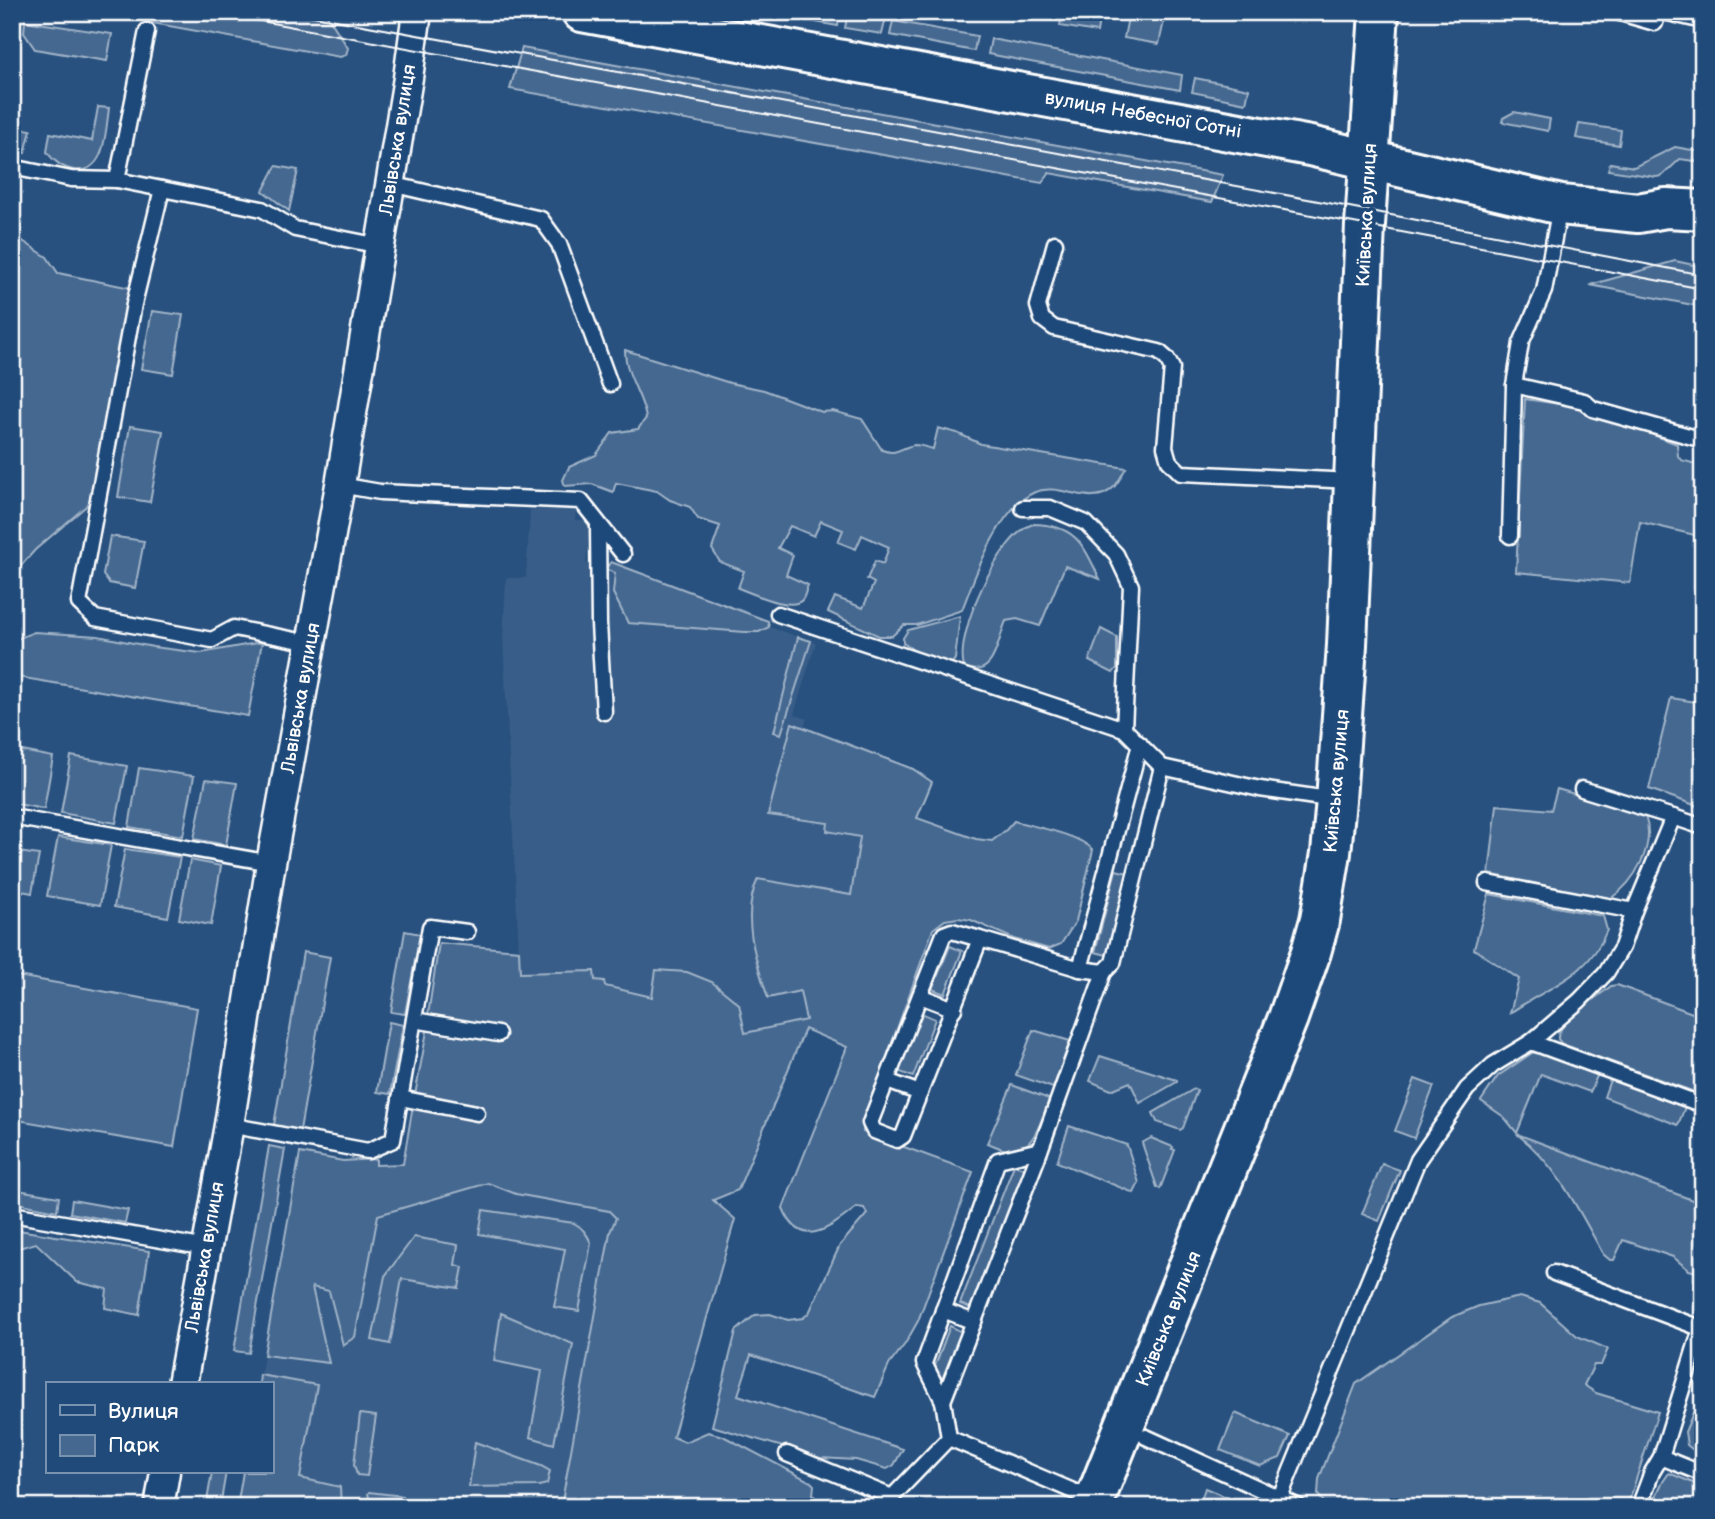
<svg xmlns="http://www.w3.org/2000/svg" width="1715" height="1519" viewBox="0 0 1715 1519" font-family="'Balsamiq Sans',sans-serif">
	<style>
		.built { fill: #375d88 }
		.green { fill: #446890; stroke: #a2b4c8; stroke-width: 2 }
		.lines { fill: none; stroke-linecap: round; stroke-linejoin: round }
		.lane-casing { stroke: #fff; stroke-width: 19 }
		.street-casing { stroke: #fff; stroke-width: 33 }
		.secondary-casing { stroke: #fff; stroke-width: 44 }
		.primary-casing { stroke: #fff; stroke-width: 44 }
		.lane { stroke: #1f4a7a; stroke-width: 14 }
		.street { stroke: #1f4a7a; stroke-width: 28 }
		.secondary { stroke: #1f4a7a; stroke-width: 38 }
		.primary { stroke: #1f4a7a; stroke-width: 38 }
		.tram { stroke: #fff; stroke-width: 2 }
		.labels { text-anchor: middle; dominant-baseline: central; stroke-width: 7; stroke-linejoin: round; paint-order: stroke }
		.street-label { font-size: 19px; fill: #fff; stroke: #1f4a7a }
	</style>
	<rect width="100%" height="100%" fill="#28517f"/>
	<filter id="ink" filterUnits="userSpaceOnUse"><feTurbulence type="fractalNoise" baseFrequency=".0143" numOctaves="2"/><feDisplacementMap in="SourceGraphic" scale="14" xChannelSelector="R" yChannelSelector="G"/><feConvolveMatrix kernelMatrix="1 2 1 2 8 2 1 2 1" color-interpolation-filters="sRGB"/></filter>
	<g filter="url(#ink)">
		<polygon class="built" points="576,509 575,520 590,520 586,563 816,643 794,714 807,719 804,727 913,769 932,782 884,895 806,1020 745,1033 688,1180 735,1219 673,1436 666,1507 237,1507 243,1472 271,1472 271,1384 259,1384 299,1158 408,1171 482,1112 520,973 503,639 506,578 526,578 530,510"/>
		<g class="green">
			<polygon points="92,12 325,12 348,48 346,55 340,57"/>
			<polygon points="776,12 840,12 838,26 776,15"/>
			<polygon points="848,12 886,18 882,34 845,28"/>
			<polygon points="1062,12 1100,12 1097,32 1060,26"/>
			<polygon points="1129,12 1166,12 1159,44 1124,38"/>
			<polygon points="25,21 112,34 107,61 35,49 24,33"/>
			<polygon points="893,21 977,36 974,51 890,35"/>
			<polygon points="991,39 1182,75 1180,90 988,54"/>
			<polygon points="522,48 1223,175 1212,202 1049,173 1042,183 510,89"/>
			<polygon points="1195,78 1249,89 1246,103 1192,92"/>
			<path d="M98 107 109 108C107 123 106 140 101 153 90 181 60 171 47 152L50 133 92 141Z"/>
			<polygon points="1514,112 1550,119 1548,131 1502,122 1503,118"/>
			<polygon points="1579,124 1621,130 1619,145 1576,138"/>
			<polygon points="12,127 31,130 25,153 12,150"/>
			<polygon points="1675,147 1703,152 1702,162 1680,159 1662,176 1656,177 1608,170 1610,163 1634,167"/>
			<polygon points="276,166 298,170 289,211 263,191"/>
			<polygon points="12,234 47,257 58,273 131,288 132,294 92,501 35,550 12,576"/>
			<polygon points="1675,261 1703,267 1703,307 1590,285"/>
			<polygon points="152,311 183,315 173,374 141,369"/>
			<path d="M625 350 730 383 764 390 822 412 833 411 862 419 882 450C898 456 902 446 915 445 921 445 928 448 933 449L938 428 957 433 981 444 1126 468C1122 474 1119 482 1114 487 1091 510 1061 481 1035 492 1000 506 975 575 962 610L917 625H904L892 636H879L828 612 835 597 863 608 874 583 867 579 875 561 883 564 889 547 862 535 856 549 838 542 843 530 821 521 814 536 790 526 778 548 793 555 786 575 808 585C806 589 805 597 802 600 791 612 750 592 738 588L744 571 720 562 712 549 720 526 698 519 690 507 670 500 657 491 616 483 613 492 592 484 565 486 563 480 569 467 596 455 612 433 638 429 646 418C642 394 625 375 625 350Z"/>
			<polygon points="1525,399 1580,407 1677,444 1678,456 1681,460 1703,466 1703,537 1640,522 1630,583 1516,572"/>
			<polygon points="130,426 163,431 150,502 118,497"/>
			<path d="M1033 524C1077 525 1083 545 1100 579L1065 566 1040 626 1017 619 1006 621C997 641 995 681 964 667 954 634 1000 534 1033 524Z"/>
			<polygon points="110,536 144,541 135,588 109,583 103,575"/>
			<polygon points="611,562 768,621 769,627 759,632 745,632 628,623 613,593 615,573 605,569"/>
			<polygon points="960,616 955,659 952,663 921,655 903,643 903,638 908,630"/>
			<polygon points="1101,629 1117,637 1117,668 1113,673 1089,661"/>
			<polygon points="34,632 98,636 153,647 201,653 262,642 248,716 12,676 12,641"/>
			<polygon points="798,637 811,641 781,734 774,732"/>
			<polygon points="1671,698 1703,703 1703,808 1649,789"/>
			<path d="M792 723 913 769 932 782 917 818 976 839 992 841 1006 830 1014 821C1035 827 1079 834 1093 850L1076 921 1061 944 1049 949 1014 939 971 920 958 918 945 920 933 929 863 1123V1132L973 1172 918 1321 905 1344 889 1365 875 1397 751 1355 738 1395 903 1449 894 1465 887 1469 856 1460 820 1458 712 1426 736 1331 755 1315 770 1314 788 1320 803 1318 809 1313 840 1245 867 1214 864 1208 857 1207C830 1228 801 1252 783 1208L847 1047 805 1029 738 1190 713 1200 735 1219 673 1437 685 1442 708 1432 723 1436 811 1482 814 1485 813 1495 824 1507H561L610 1232 616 1218 609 1211 516 1194 488 1183 378 1215 355 1337 343 1345 329 1291 312 1287 329 1363 264 1355 300 1153 343 1161 376 1159V1165L403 1164 413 1105 482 1112 477 1106 415 1095 427 1031 431 1030 502 1040V1027L428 1015 439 943 519 950 520 973 594 971 595 980 604 981 605 986 652 997 656 970 687 972 712 982 739 1004 745 1033 806 1020 800 991 768 998C756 962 740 915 758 879L851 895 860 837 827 831 828 823 768 815Z"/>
			<polygon points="12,749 53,757 44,809 12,803"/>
			<polygon points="71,756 127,766 116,823 61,813"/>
			<polygon points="139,768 194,776 183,836 129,827"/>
			<polygon points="206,779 237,783 226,845 194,839"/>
			<path d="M1557 789 1630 810 1645 816C1656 846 1635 882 1610 899L1489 874 1497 805 1551 810Z"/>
			<polygon points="58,837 111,845 100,905 47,896"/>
			<polygon points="125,849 180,857 168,917 114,907"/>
			<polygon points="12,851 39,855 32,893 12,889"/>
			<polygon points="190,860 221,866 211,925 179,919"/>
			<polygon points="1116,870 1128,873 1107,955 1095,952"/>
			<path d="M1489 894 1603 916 1607 930C1588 978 1548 986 1510 1013L1519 979 1474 949Z"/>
			<polygon points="405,931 420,934 405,1014 391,1012"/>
			<polygon points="950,946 962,951 945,994 932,989"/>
			<polygon points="303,952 330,957 300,1130 274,1125"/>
			<polygon points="12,975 197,1008 174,1147 12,1119"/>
			<path d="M1617 985 1703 1017V1095L1562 1044 1558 1039C1556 1023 1598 997 1611 986Z"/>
			<polygon points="921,1013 935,1019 913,1077 898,1071"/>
			<polygon points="389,1022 403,1025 390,1094 377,1092"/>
			<polygon points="1033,1030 1070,1041 1053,1088 1016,1075"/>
			<polygon points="1537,1052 1598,1074 1590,1092 1541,1074 1517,1133 1504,1117 1481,1101 1498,1076 1532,1053"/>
			<polygon points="1100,1056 1177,1080 1177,1082 1140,1103 1130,1082 1111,1090 1090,1081"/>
			<polygon points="1415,1079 1434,1086 1414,1138 1395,1131"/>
			<polygon points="1610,1080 1685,1107 1678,1125 1604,1097"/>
			<path d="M1012 1085 1049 1099C1043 1116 1034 1153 1009 1151 1003 1150 994 1145 987 1143Z"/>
			<polygon points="1194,1089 1197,1090 1183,1128 1180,1130 1157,1122 1153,1113"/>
			<polygon points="1069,1126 1127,1145 1139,1183 1134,1193 1057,1162"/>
			<path d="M1517 1134 1703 1204V1274L1689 1270 1673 1257 1623 1240 1614 1260H1610L1603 1254C1579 1210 1557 1165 1517 1134Z"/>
			<polygon points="1151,1138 1173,1147 1172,1149 1175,1150 1160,1189 1157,1187 1142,1143"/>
			<polygon points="269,1146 285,1149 249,1353 234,1351"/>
			<polygon points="1382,1164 1400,1170 1379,1221 1362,1214"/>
			<polygon points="1014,1165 1027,1169 973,1309 960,1304"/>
			<polygon points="12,1189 59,1197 57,1211 12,1202"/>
			<polygon points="72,1200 128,1210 125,1223 70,1213"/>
			<path d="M483 1210 574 1223C583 1228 587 1234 591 1243L579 1311 554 1307 565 1249 479 1234Z"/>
			<polygon points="12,1229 149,1251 139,1315 105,1308 107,1289 77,1282 36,1243 12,1250"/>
			<polygon points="414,1237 458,1245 455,1265 463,1267 459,1288 402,1279 390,1344 372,1340 385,1276"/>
			<polygon points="1520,1297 1540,1303 1577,1336 1608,1349 1601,1365 1594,1365 1584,1385 1596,1393 1658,1412 1627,1507 1328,1507 1318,1495 1319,1479 1356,1384 1452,1317 1479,1306"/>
			<polygon points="501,1313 573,1344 554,1444 530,1437 542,1371 494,1361"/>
			<polygon points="950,1326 962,1332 943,1381 935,1366"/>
			<polygon points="260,1375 317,1385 300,1478 340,1487 341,1507 237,1507 243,1472 271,1472 271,1384 259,1384"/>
			<polygon points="1703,1389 1703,1458 1687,1445 1685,1432"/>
			<polygon points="1235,1413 1290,1436 1280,1458 1260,1466 1220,1450"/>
			<polygon points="360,1414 376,1416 367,1476 357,1475 354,1465"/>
			<polygon points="475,1442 541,1466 550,1471 547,1484 539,1486 469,1487"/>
			<polygon points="212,1472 226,1472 220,1507 206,1507"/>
			<polygon points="1669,1473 1703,1487 1703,1507 1674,1507 1660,1501 1658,1507 1651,1507 1662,1483"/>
			<polygon points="1205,1488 1249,1507 1208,1507 1200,1503"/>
			<polygon points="369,1492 402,1496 402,1507 372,1507 368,1494"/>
		</g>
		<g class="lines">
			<g class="lane-casing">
				<g id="lane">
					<polyline points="1617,12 1655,23 1658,12"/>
					<polyline points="1664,12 1703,21"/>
					<polyline points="12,167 71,179 117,180 262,209 295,229 380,246"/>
					<polyline points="117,180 147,31"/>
					<polyline points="391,184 541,219 559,244 610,384"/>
					<polyline points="162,189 134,304 79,603 95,618 212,640 234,628 311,643"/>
					<polyline points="1560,207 1544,291 1521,343 1514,385 1584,401 1593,409 1703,440"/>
					<polyline points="1055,243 1038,306 1042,319 1054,328 1159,352 1167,359 1172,368 1165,447 1169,461 1181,473 1353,481"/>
					<polyline points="340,485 380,492 581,501 623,554"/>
					<polyline points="1023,508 1050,508 1086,523 1116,554 1131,586 1124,729"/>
					<polyline points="598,525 599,624 604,712"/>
					<polyline points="1510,536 1514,385"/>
					<polyline points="778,614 1124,729 1162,767 1260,789 1335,800"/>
					<polyline points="1582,789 1673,817"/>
					<polyline points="12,817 271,863"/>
					<polyline points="1487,883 1634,911"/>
					<polyline points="980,939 952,931 944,934 870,1123 874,1131 897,1140 903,1136 980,939 1080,969 1104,972 1113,963 1162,767"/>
					<polyline points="1080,969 1140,744"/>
					<polyline points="920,996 954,1009"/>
					<polyline points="414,1020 498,1034"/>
					<polyline points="1531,1042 1703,1105"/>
					<polyline points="887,1081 920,1093"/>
					<polyline points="400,1098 477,1113"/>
					<polyline points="229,1125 368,1151 393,1140 430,927 467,932"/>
					<polyline points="12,1214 207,1248"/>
					<polyline points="1554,1273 1700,1328"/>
					<polyline points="943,1310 974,1322"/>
					<polyline points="943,1401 924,1363 998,1160 1040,1150"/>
					<polyline points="1146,1437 1299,1507"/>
					<polyline points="949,1438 943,1401 1037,1159 1104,972"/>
					<polyline points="949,1438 1094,1500"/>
					<polyline points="787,1454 892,1497"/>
					<polyline points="1661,1457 1703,1474"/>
					<polyline points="1280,1497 1418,1160 1467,1089 1493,1065 1531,1042 1579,1001 1606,973 1622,947 1634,911 1673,817 1703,827"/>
					<polyline points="891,1507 892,1497 949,1438"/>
					<polyline points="1639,1507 1652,1472 1661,1457 1703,1322"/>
				</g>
			</g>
			<g class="street-casing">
				<g id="street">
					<polyline points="182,1384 229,1125 271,863 340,485 408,78 417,12"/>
					<polyline points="159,1507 165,1472"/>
				</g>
			</g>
			<g class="secondary-casing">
				<polyline id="secondary" points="582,12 1310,146 1561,205 1638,213 1666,208 1703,210"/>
			</g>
			<g class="primary-casing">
				<polyline id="primary" points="1092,1507 1288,1018 1311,952 1320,920 1331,853 1336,800 1347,645 1365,225 1379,12"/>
			</g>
			<use href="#lane" class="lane"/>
			<use href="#street" class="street"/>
			<use href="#secondary" class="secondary"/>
			<use href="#primary" class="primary"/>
			<g class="tram">
				<polyline points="212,12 1306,214 1703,289"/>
				<polyline points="292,12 1313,200 1703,275"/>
			</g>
		</g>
	</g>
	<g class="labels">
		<g class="street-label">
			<text transform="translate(1143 115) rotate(10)">вулиця Небесної Сотні</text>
			<text transform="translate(398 140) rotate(-81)">Львівська вулиця</text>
			<text transform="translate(1367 215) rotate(-87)">Київська вулиця</text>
			<text transform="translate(301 698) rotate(-80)">Львівська вулиця</text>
			<text transform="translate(1337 781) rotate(-85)">Київська вулиця</text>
			<text transform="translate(205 1257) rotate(-80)">Львівська вулиця</text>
			<text transform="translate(1169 1319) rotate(-68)">Київська вулиця</text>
		</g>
	</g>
	<rect width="1715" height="1519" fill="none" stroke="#1f4a7a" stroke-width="42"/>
	<rect x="21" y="21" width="1673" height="1477" fill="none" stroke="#fff" stroke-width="2.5" filter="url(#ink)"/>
	<rect x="46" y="1382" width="228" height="91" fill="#1f4a7a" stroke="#7992af" stroke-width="2"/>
	<rect x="60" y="1405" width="35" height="10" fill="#1f4a7a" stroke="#7992af" stroke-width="2"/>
	<text x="108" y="1418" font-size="21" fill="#ffffff">Вулиця</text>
	<rect x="60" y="1435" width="35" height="21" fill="#446890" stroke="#7992af" stroke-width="2"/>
	<text x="108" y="1452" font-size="21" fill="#ffffff">Парк</text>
</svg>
